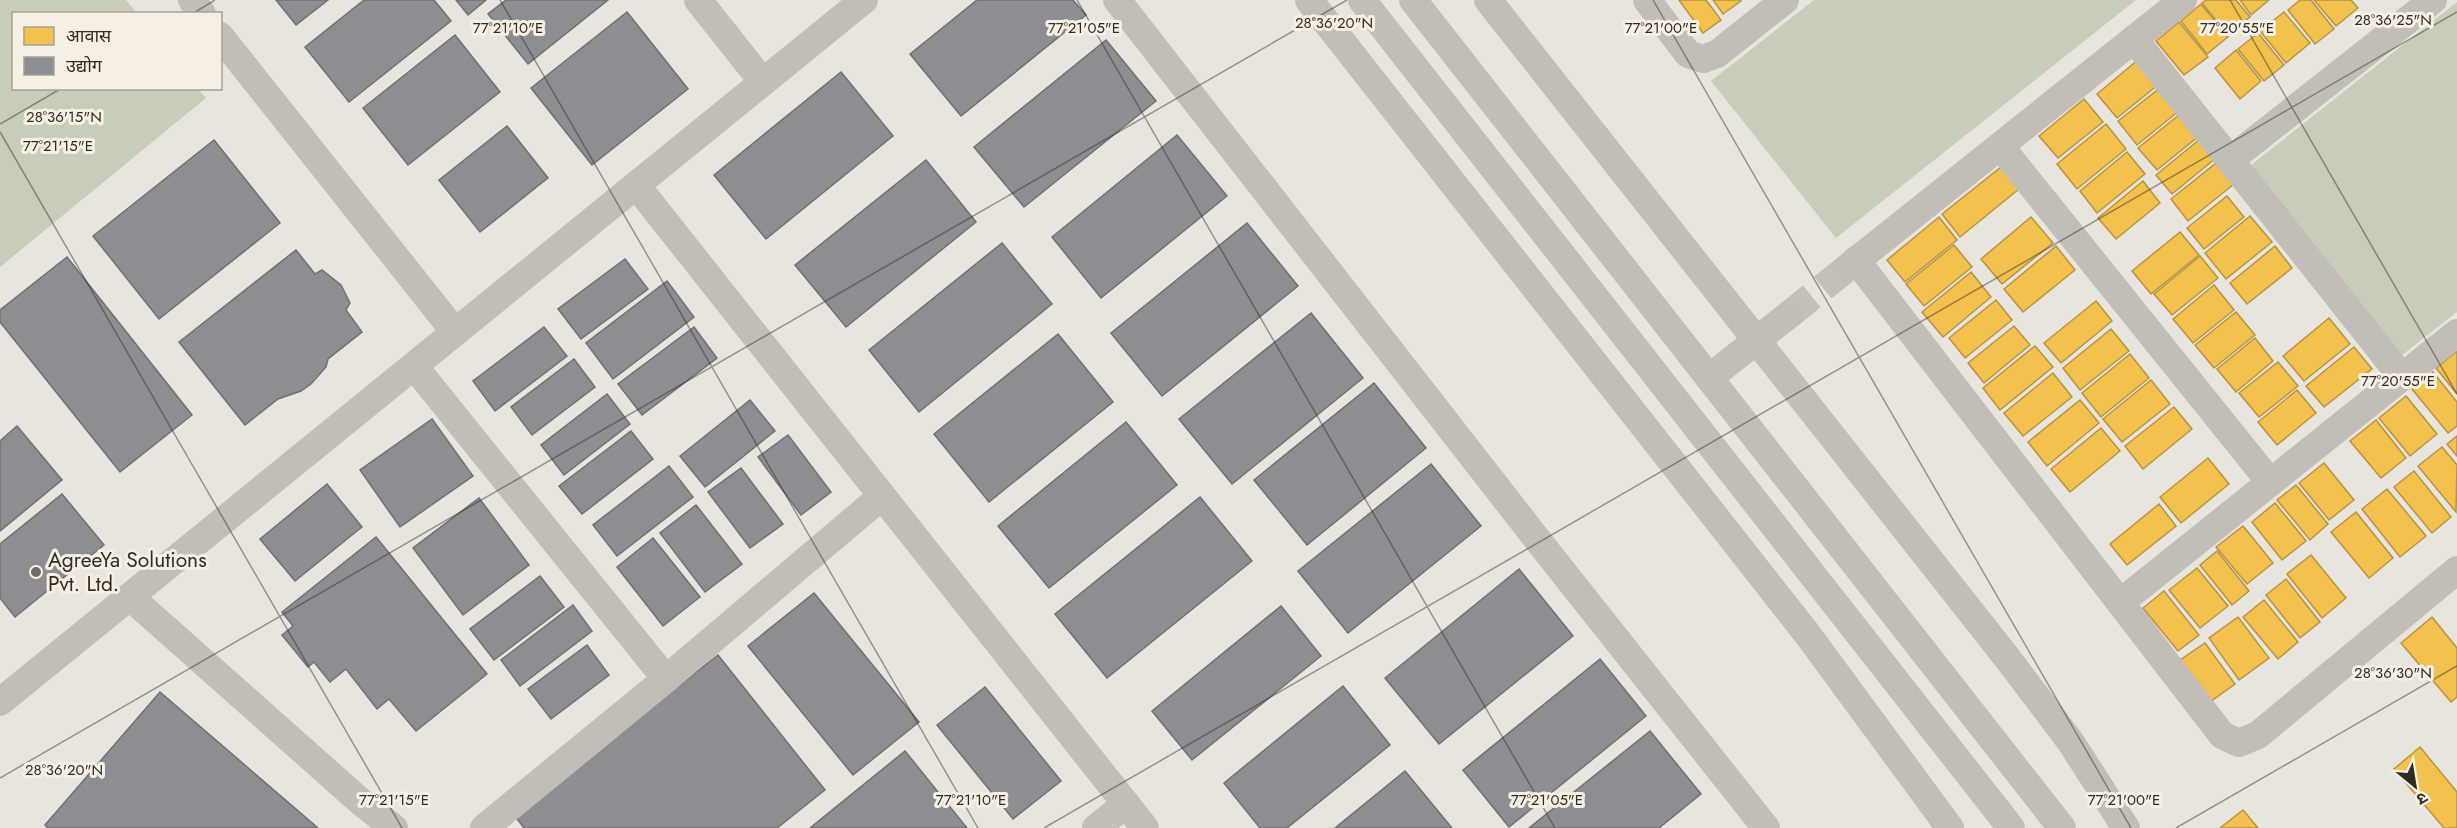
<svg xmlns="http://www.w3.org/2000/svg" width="2457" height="828" viewBox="0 0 2457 828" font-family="Jost,'Noto Sans Devanagari',sans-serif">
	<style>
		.green { fill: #c8cdb9 }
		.homes { fill: #f2c14e; stroke: #b89442; stroke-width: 1.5 }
		.industry { fill: #8d8d92; stroke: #717072; stroke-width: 1.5 }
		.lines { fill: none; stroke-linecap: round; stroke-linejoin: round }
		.minor-tunnel { stroke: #c3c0b9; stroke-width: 28; stroke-dasharray: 28 14; stroke-linecap: butt }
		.minor { stroke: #c2bdb7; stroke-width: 28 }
		.ticks { fill: none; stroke: #312b26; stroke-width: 1.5; stroke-opacity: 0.45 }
		.poi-dot { fill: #716c66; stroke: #f6efe4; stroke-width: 2 }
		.labels { text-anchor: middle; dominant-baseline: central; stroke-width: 6; stroke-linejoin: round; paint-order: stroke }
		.poi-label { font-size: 21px; fill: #312b26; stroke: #f6efe4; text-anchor: start }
		.ticks-label { font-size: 15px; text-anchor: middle; fill: #312b26; stroke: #f6efe4; stroke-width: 6; stroke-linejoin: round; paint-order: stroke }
	</style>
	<rect width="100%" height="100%" fill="#e8e5de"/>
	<g class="green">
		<polygon points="0,0 126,0 137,13 14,14 14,88 198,89 206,98 0,267"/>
		<polygon points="1814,0 2136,0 1836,238 1711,81"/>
		<polygon points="2457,2 2457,312 2401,356 2251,165"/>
	</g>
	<g class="homes">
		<polygon points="1679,0 1706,0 1721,20 1703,33"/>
		<polygon points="1713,0 1740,0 1741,1 1723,14"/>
		<polygon points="2206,0 2236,0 2250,17 2228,35 2202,3"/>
		<polygon points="2240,0 2269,0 2251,15"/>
		<polygon points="2300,0 2311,0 2334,29 2315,44 2288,10"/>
		<polygon points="2314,0 2351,0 2358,8 2336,26"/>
		<polygon points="2201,4 2228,37 2207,54 2181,21"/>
		<polygon points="2284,12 2310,43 2286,63 2260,31"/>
		<polygon points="2179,22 2208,57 2184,75 2156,41"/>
		<polygon points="2258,33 2284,65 2264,81 2238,49"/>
		<polygon points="2236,50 2261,81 2240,99 2215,68"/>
		<polygon points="2139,59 2159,84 2117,118 2097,94"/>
		<polygon points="2161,87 2180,110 2137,145 2118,121"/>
		<polygon points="2084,99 2103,122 2058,158 2039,136"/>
		<polygon points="2180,114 2199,136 2157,170 2138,148"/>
		<polygon points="2106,124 2126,149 2077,189 2057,164"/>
		<polygon points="2200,139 2216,158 2172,194 2156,175"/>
		<polygon points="2127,152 2145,174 2097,213 2080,191"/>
		<polygon points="2216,163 2234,184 2188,221 2171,199"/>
		<polygon points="2001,167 2019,189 1960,237 1942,214"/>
		<polygon points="2143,181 2160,203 2116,239 2098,218"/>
		<polygon points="2227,196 2244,217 2204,249 2187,228"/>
		<polygon points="2250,216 2272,242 2226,279 2205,253"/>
		<polygon points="1939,217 1957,240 1905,282 1887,260"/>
		<polygon points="2031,217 2053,243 2002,284 1981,259"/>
		<polygon points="2180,232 2199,255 2151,294 2132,271"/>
		<polygon points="1954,245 1972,267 1924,306 1906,284"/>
		<polygon points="2056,246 2075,270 2023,312 2004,289"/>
		<polygon points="2275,246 2292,268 2247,304 2230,283"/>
		<polygon points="2200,256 2218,278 2172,315 2154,294"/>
		<polygon points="1971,272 1991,297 1943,337 1922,312"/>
		<polygon points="2214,285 2234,310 2193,343 2173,319"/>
		<polygon points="1996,300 2012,320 1965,358 1949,338"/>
		<polygon points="2096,301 2112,321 2061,363 2044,343"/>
		<polygon points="2236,312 2255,335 2214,368 2195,345"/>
		<polygon points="2329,318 2350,344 2304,381 2283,356"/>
		<polygon points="2014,326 2030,345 1984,383 1968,363"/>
		<polygon points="2111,329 2129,351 2080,390 2063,368"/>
		<polygon points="2255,338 2273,361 2236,392 2217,369"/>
		<polygon points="2035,346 2053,367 2000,410 1983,388"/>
		<polygon points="2354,347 2372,369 2324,407 2306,386"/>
		<polygon points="2457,351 2457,394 2436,368"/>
		<polygon points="2130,354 2149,378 2101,417 2082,393"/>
		<polygon points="2278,362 2298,386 2259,417 2239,393"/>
		<polygon points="2433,372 2457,402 2457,426 2448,433 2412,389"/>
		<polygon points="2053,373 2072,397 2023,436 2004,413"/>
		<polygon points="2151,380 2170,404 2122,442 2103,419"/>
		<polygon points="2297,390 2316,413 2277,445 2258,422"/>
		<polygon points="2406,396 2437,434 2410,456 2379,418"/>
		<polygon points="2080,400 2099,423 2047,466 2028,442"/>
		<polygon points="2174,407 2192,429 2143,469 2125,446"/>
		<polygon points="2376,420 2406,458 2381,478 2350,441"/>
		<polygon points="2101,428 2120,451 2070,492 2051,469"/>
		<polygon points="2457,436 2457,456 2447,444"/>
		<polygon points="2442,447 2457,465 2456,512 2418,466"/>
		<polygon points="2208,458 2229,484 2181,523 2160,497"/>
		<polygon points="2324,463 2354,500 2329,520 2299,483"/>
		<polygon points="2414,471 2451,517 2432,533 2394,487"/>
		<polygon points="2296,485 2328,524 2310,540 2277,500"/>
		<polygon points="2387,489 2426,536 2400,557 2362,509"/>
		<polygon points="2275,503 2306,541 2282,560 2252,522"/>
		<polygon points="2159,504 2176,526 2127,565 2110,544"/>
		<polygon points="2356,512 2393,558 2369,578 2331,532"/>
		<polygon points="2243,526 2273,563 2247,584 2216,547"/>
		<polygon points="2217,551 2249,591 2232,605 2200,565"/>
		<polygon points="2311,555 2346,598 2322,618 2287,574"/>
		<polygon points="2197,568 2228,606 2200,628 2169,590"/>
		<polygon points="2286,579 2320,622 2300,638 2266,595"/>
		<polygon points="2164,591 2199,635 2178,651 2143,608"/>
		<polygon points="2264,600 2298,642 2278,659 2243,617"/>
		<polygon points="2238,617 2269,658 2239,680 2209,638"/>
		<polygon points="2432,617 2457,648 2457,697 2451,702 2401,643"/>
		<polygon points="2205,643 2235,684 2210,702 2180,660"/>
		<polygon points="2420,747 2457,792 2457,828 2444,828 2394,769"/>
		<polygon points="2243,810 2258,828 2220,828"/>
	</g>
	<g class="industry">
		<polygon points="276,0 328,0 296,25"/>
		<polygon points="364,0 434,0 451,21 349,102 305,47"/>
		<polygon points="456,0 486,0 468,15"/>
		<polygon points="506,0 608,0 528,64 488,14"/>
		<polygon points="977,0 1073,0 1086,15 961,116 910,54"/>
		<polygon points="627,12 688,89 592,165 531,88"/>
		<polygon points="455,35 500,92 408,165 363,108"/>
		<polygon points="1106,40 1156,101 1024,207 974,147"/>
		<polygon points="841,72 893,136 766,239 714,175"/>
		<polygon points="507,126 548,178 480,232 439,180"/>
		<polygon points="1177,135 1227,196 1101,298 1052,237"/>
		<polygon points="214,140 280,223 159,319 93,236"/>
		<polygon points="926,160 976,222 846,327 795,265"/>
		<polygon points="1247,223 1298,286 1162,396 1111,333"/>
		<polygon points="1002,243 1052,304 919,412 869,350"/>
		<polygon points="296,250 315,274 322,270 341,285 350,303 346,310 362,332 328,359 326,367 311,384 301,391 278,399 245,425 179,342"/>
		<polygon points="67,257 192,415 120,472 0,322 0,310"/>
		<polygon points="625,259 648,289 581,339 558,309"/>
		<polygon points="667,281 694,317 613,379 586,343"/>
		<polygon points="1311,313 1363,378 1232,484 1179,419"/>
		<polygon points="544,327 567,356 495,411 473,381"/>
		<polygon points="694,327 717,358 642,415 618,384"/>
		<polygon points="1058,334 1113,402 989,502 934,434"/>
		<polygon points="574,359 595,387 532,435 511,407"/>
		<polygon points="1374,383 1426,448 1307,545 1254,480"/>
		<polygon points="607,394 630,424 564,475 541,445"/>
		<polygon points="750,400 775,431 705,487 680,456"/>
		<polygon points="432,419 473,476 400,527 360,470"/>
		<polygon points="1126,422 1177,485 1049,588 998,526"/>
		<polygon points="17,426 62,480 0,531 0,441"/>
		<polygon points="631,431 653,459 582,514 559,486"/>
		<polygon points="788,435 831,492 801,515 758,457"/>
		<polygon points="1431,464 1481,526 1348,633 1298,571"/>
		<polygon points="669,466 693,497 617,556 593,525"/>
		<polygon points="741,468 783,524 750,548 708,492"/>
		<polygon points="327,484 362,527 295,581 260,539"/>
		<polygon points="62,494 104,545 15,617 0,598 0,544"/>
		<polygon points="1200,497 1252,561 1107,678 1055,614"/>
		<polygon points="479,498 529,565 463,615 413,548"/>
		<polygon points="696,505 742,564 705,592 660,533"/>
		<polygon points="376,537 487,674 416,731 389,699 377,709 346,669 330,682 314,662 308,667 282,635 293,626 282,612"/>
		<polygon points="653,538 700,597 663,626 617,567"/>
		<polygon points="1519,569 1573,636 1439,744 1385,678"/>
		<polygon points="540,576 564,607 494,660 470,629"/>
		<polygon points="814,593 919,722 853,775 748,646"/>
		<polygon points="573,605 592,631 520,686 501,660"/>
		<polygon points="1281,606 1321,656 1192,760 1152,711"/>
		<polygon points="587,645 609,675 551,719 528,689"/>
		<polygon points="718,655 825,790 777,828 524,828 514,815"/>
		<polygon points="1600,659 1646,716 1509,827 1463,770"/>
		<polygon points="1343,686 1390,745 1287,828 1260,828 1224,783"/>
		<polygon points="985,687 1061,781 1013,819 937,725"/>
		<polygon points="160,692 318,828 48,828 45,825"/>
		<polygon points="1650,731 1701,794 1659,828 1529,828"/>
		<polygon points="905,751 967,828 810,828"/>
		<polygon points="1405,771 1452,828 1335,828"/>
	</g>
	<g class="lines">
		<polyline class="minor-tunnel" points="1790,314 1847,268"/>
		<g class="minor">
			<polyline points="192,0 202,14"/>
			<polyline points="698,0 763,82"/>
			<polyline points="1117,0 1533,534 1766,828"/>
			<polyline points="1309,0 1808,635 1950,828"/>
			<polyline points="1362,0 2011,828"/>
			<polyline points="1413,0 2062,828"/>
			<polyline points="1488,0 2008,659 2070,741 2126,828"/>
			<polyline points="1647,0 1688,54 1703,59 1717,54 1785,0"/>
			<polyline points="220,36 455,332"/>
			<polyline points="2134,39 2402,377"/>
			<polyline points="2000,146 2270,482"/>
			<polyline points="2230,160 2433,0"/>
			<polyline points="636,185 1145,828"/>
			<polyline points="1856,260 2222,735 2239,743 2258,735 2457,570"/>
			<polyline points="1847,268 2183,0"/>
			<polyline points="414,366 666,679"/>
			<polyline points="1709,378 1790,314"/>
			<polyline points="130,597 361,802 394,828"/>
			<polyline points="2121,602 2457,333"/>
			<polyline points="0,702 864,0"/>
			<polyline points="484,828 666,679 882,496"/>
			<polyline points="1096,828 1126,804"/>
		</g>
	</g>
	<path class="ticks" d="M500 0 978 828M1077 0 1555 828M1653 0 2131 828M2230 0 2457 394M192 14 215 0M0 124 62 88M0 132 402 828M0 778 1347 0M1044 828 2457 12M2176 828 2457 666"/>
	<circle class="poi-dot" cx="36" cy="572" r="6"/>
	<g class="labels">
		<g class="poi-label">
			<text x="48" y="560">AgreeYa Solutions<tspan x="48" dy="24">Pvt. Ltd.</tspan></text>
		</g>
	</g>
	<g class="ticks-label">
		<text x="2393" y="25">28°36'25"N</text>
		<text x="1334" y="28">28°36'20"N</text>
		<text x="508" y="33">77°21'10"E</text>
		<text x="1084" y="33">77°21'05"E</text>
		<text x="1661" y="33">77°21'00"E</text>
		<text x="2237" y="33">77°20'55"E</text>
		<text x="64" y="122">28°36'15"N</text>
		<text x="58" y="151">77°21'15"E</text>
		<text x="2398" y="386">77°20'55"E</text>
		<text x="2393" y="678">28°36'30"N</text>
		<text x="64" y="775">28°36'20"N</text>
		<text x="394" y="805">77°21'15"E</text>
		<text x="971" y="805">77°21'10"E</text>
		<text x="1547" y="805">77°21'05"E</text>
		<text x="2124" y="805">77°21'00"E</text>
	</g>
	<rect x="12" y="12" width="210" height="78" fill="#f6efe4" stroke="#a7a198" stroke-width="1.5"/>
	<rect x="24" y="27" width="30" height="18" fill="#f2c14e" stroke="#a7a198" stroke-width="1.5"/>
	<text x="66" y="42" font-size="18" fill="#312b26">आवास</text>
	<rect x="24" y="57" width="30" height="18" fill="#8d8d92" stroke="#a7a198" stroke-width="1.5"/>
	<text x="66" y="72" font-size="18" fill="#312b26">उद्योग</text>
	<g transform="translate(2415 786) rotate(150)" stroke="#f6efe4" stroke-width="4.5" paint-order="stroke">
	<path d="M0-4.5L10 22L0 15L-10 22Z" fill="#312b26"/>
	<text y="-9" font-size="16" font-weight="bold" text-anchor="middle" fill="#312b26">उ</text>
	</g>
</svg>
